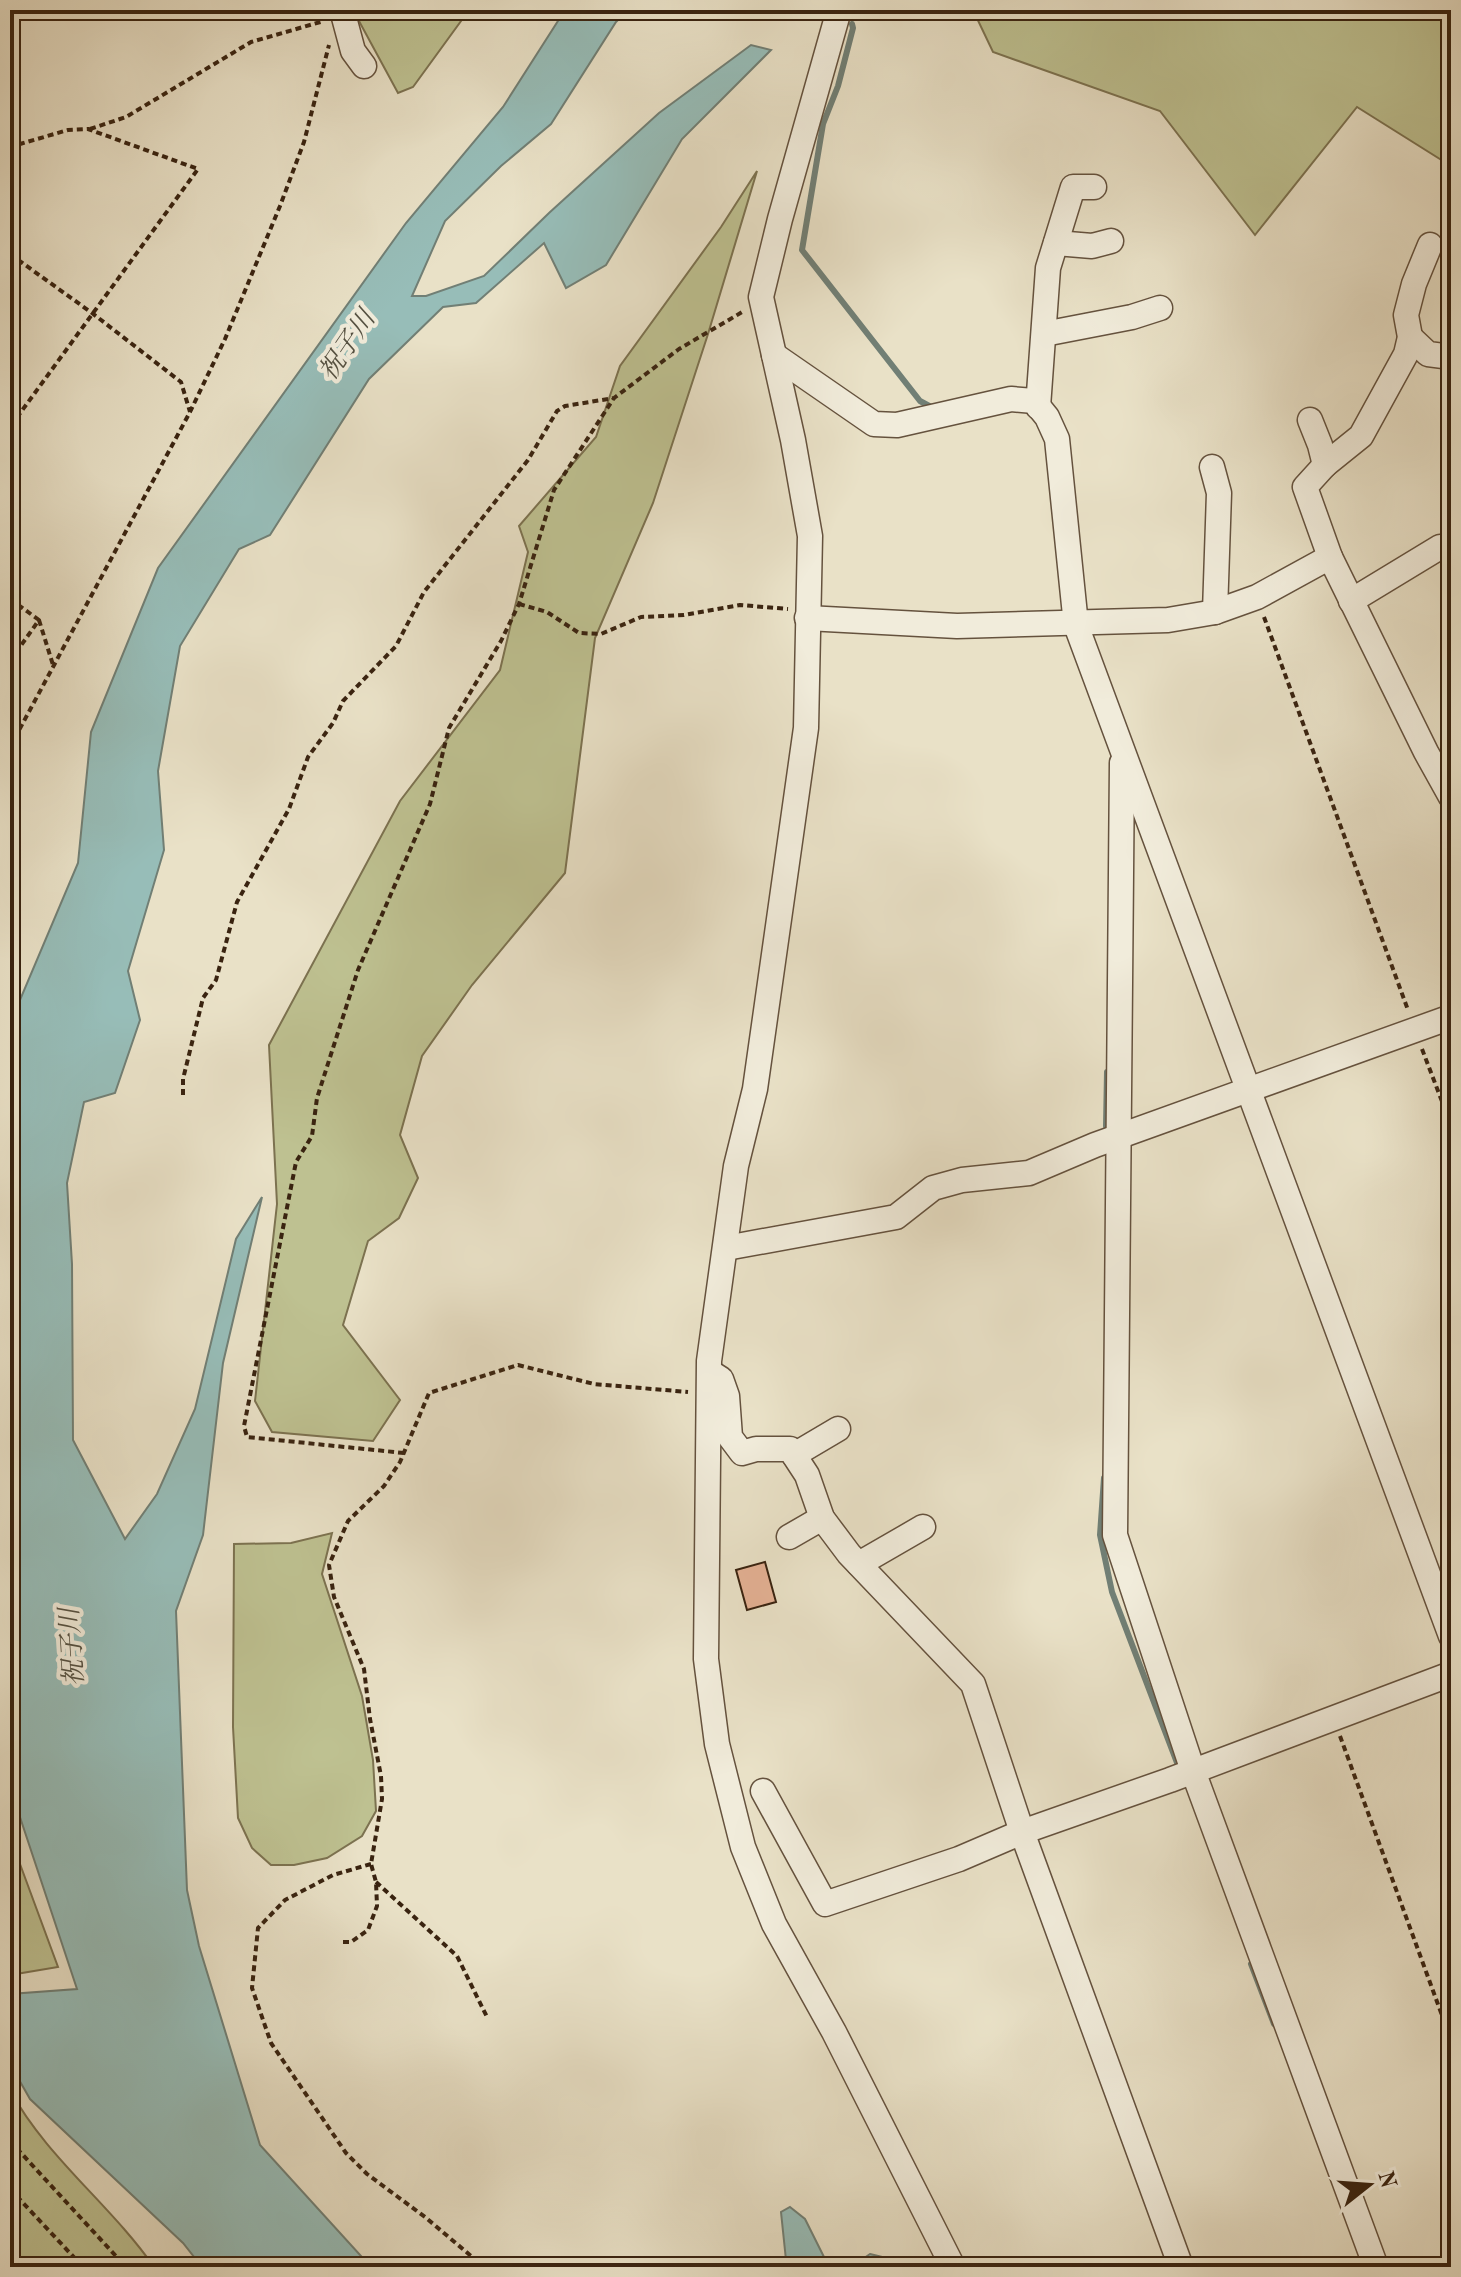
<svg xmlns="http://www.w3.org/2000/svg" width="1461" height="2277" viewBox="0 0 1461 2277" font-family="'Old Standard TT','Noto Serif JP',serif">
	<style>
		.green { fill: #bec191; stroke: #7c7250; stroke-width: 2 }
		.water { fill: #97bdb8; stroke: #717f75; stroke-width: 2 }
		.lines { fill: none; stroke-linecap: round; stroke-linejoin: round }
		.stream { stroke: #717f75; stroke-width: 6 }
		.building { fill: #e4b194; stroke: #392310; stroke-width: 2 }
		.street-casing { stroke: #65523e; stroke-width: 27 }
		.path { stroke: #392310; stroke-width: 4; stroke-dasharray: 6 4; stroke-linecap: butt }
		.street { stroke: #f1ecdb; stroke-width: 24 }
		.labels { text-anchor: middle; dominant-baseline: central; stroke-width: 8; stroke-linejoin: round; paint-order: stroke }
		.water-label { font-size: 26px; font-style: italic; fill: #555142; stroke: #f1ecdb }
	</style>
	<rect width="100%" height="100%" fill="#e9e1c7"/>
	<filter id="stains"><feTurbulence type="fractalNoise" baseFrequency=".0025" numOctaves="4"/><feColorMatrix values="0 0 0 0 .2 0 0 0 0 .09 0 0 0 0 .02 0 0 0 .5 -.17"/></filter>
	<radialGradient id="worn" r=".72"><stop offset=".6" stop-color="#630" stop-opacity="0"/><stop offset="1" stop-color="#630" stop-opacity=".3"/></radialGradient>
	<g class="green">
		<polygon points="353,10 469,10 413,87 398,93"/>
		<polygon points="973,10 1451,10 1451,166 1357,107 1255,235 1160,111 993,52"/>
		<polygon points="757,171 708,334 653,503 595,638 565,873 472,985 422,1056 400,1135 418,1178 399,1218 368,1241 343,1325 400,1400 373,1441 272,1432 255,1401 277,1204 269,1045 400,801 500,670 528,552 519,526 596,437 620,366 721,227"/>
		<polygon points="332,1533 322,1574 362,1696 373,1760 376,1811 362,1836 327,1858 294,1865 271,1865 252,1848 238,1818 233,1727 234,1544 291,1543"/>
		<polygon points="10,1837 58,1967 10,1975"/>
		<path d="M10 2090C46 2157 111 2205 154 2267H10Z"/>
	</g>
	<g class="water">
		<polygon points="565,10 628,10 616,22 551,124 501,166 445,221 412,296 426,296 484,276 549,213 659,113 751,45 771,50 682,139 606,265 566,288 544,243 476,303 443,307 369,379 270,535 239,549 180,646 158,771 164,850 128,971 140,1020 115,1093 84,1102 67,1183 72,1264 73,1440 125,1539 157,1494 195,1409 236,1239 262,1197 223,1363 203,1535 176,1611 187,1890 199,1946 260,2145 371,2267 202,2267 183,2243 30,2099 10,2064 10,1994 77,1989 10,1787 10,1714 19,1623 10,1504 10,1033 14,1014 78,863 91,732 158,568 406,223 503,107"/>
		<polygon points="790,2207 805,2219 829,2267 785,2267 786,2260 781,2212"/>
		<polygon points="870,2254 882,2257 892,2267 851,2267"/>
	</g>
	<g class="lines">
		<g class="stream">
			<polyline points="852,24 853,28 838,86 823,124 802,250 920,401 933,408"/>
			<polyline points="1106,1126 1107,1072"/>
			<polyline points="1104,1478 1100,1535 1112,1592 1179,1768"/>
			<polyline points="1251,1964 1274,2024"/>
		</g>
	</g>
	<polygon class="building" points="765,1562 776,1602 747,1610 736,1570"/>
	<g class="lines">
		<g class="street-casing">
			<g id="street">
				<polyline points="342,10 353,51 364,66"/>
				<polyline points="839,10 780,219 761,297 793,440 810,536 806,728 755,1089 736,1166 709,1361 706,1659 717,1744 743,1847 774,1924 834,2032 953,2267"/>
				<polyline points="1056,243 1092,246 1111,241"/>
				<polyline points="1044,334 1132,317 1160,308"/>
				<polyline points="1410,337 1428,354 1451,357"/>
				<polyline points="774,355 874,424 897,425 1011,399 1034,401 1047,417 1057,439 1076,625 1451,1636"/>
				<polyline points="1038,407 1048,268 1073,187 1094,187"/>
				<polyline points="1310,420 1320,445 1325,465"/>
				<polyline points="1212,467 1219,493 1215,612"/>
				<polyline points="1330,557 1305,487 1325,465 1361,436 1406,354 1410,337 1406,315 1414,284 1430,245"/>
				<polyline points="1351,601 1440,547"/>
				<polyline points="807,618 957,626 1168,620 1215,612 1257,597 1330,557 1426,752 1451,797"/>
				<polyline points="1122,763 1115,1535 1193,1771 1376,2267"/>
				<polyline points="726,1248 896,1217 933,1188 962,1180 1029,1173 1095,1145 1451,1017"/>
				<polyline points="710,1372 721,1379 727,1396 730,1437 742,1453 756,1449 790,1449 807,1475 822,1518 849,1554 973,1684 1022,1832 1181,2267"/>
				<polyline points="794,1455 838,1429"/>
				<polyline points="789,1537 822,1518"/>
				<polyline points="859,1564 923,1527"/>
				<polyline points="763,1791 825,1904 959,1859 1022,1832 1170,1780 1451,1674"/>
			</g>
		</g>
		<g class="path">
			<polyline points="90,129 126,117 251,42 324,21"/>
			<polyline points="10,139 20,144 68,130 88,129 198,169 10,427"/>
			<polyline points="10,254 92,313 181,382 190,412"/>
			<polyline points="10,599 39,620 10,661"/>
			<polyline points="519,604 547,612 579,633 601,634 641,617 684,615 740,605 788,609"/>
			<polyline points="1264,617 1408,1010"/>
			<polyline points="39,620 53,665"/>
			<polyline points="10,747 190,412 225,339 280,206 304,142 329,45"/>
			<polyline points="1422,1049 1451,1125"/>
			<polyline points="183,1095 183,1079 203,998 216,980 237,902 289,809 308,757 333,723 343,701 396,646 424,592 528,460 557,411 565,406 614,398 679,349 744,311"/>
			<polyline points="404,1453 247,1437 244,1426 296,1162 312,1136 317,1098 358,970 430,804 449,728 501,641 519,604 554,490 614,398"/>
			<polyline points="1340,1736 1451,2040"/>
			<polyline points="371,1864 333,1875 285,1900 258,1928 252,1988 271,2043 346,2153 367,2174 425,2217 484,2267"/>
			<polyline points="376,1882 457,1956 487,2017"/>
			<polyline points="343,1942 351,1942 368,1930 377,1906 376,1882 371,1864 382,1799 381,1776 370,1719 364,1669 334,1597 329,1565 348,1521 384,1486 400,1462 429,1393 518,1365 594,1384 688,1392"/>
			<polyline points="10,2141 126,2267"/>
			<polyline points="10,2189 83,2267"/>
		</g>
		<use href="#street" class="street"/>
	</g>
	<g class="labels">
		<g class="water-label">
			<text transform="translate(348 346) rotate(-56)">祝子川</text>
			<text transform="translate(73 1647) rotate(-94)">祝子川</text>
		</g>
	</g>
	<rect width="1461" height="2277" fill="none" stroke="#e9e1c7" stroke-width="40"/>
	<rect x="12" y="12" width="1437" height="2253" fill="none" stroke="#392310" stroke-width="4"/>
	<rect x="20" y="20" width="1421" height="2237" fill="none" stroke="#392310" stroke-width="2"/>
	<g transform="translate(1369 2185) rotate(73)" stroke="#f1ecdb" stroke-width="6" paint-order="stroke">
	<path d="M0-6L14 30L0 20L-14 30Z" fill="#392310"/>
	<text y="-12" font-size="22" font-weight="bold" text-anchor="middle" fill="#392310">N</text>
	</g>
	<rect width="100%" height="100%" filter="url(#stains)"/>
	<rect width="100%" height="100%" fill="url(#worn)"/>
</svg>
